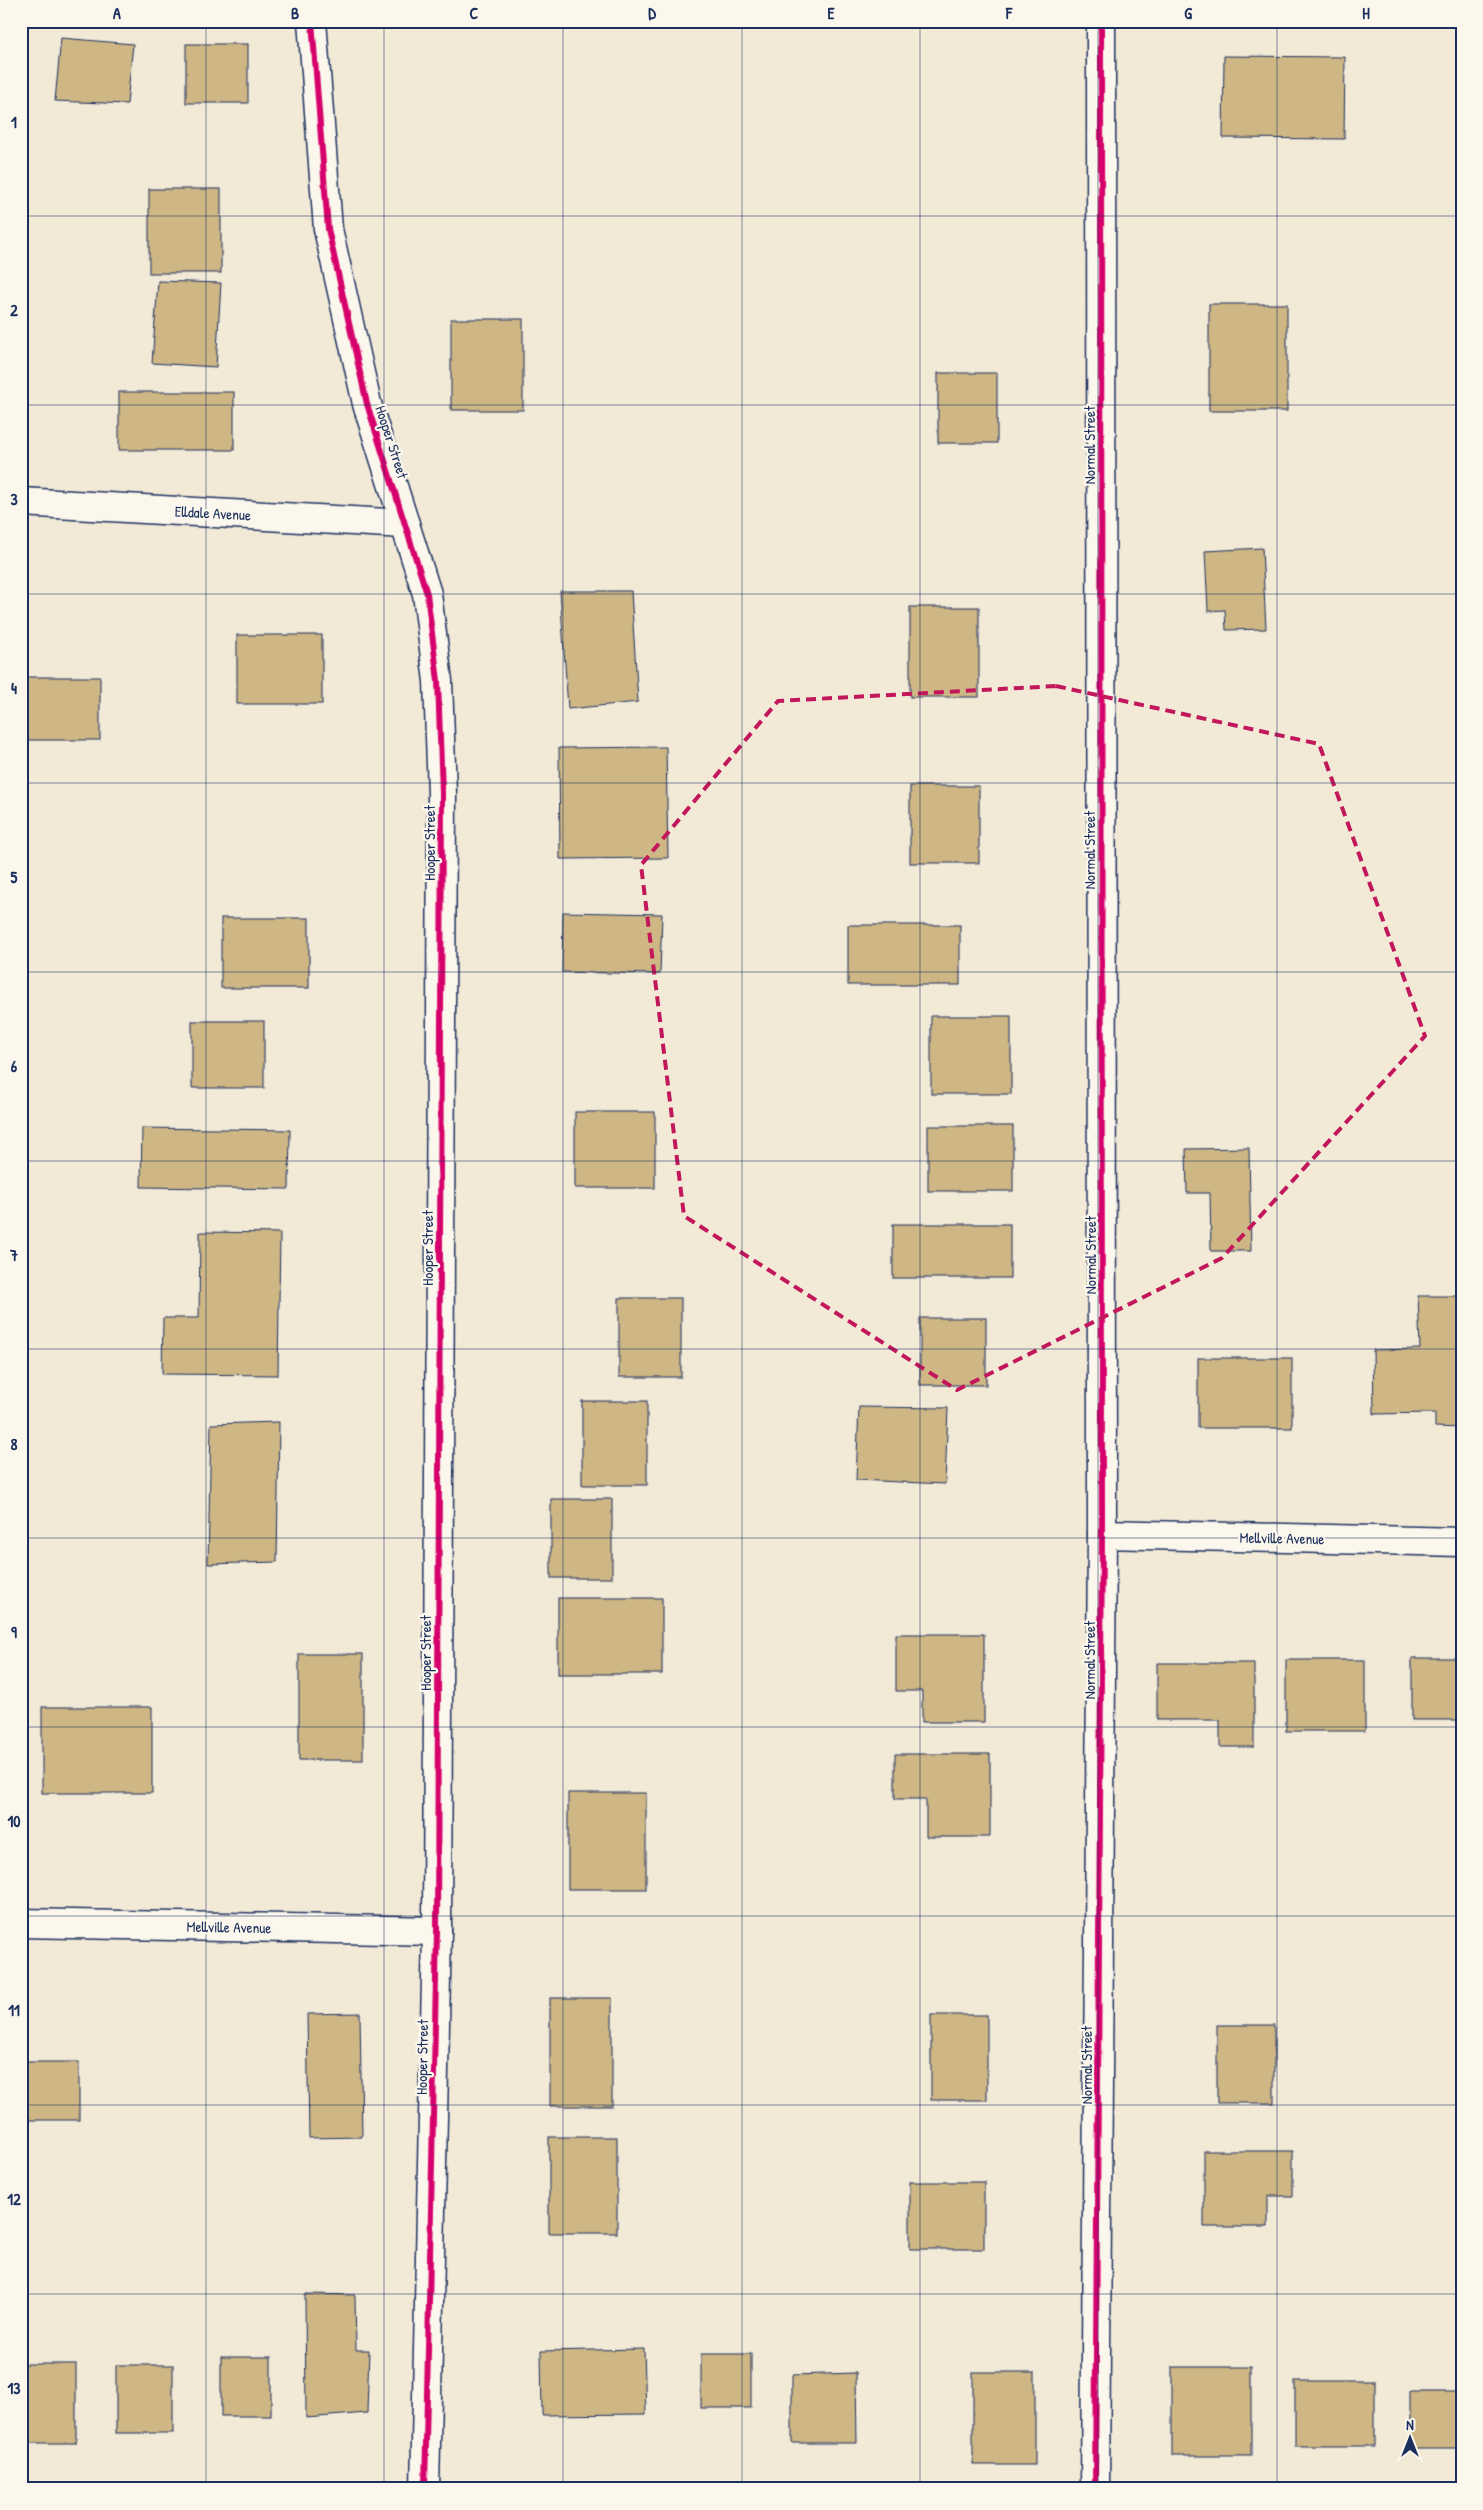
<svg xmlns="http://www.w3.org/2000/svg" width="1483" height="2510" viewBox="0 0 1483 2510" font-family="'Patrick Hand',sans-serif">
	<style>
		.building { fill: #ceb685; stroke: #1b2f5e }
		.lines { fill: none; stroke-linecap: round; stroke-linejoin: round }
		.minor-casing { stroke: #1b2f5e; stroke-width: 31 }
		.minor { stroke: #fbf7ec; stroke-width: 28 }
		.cycleway-casing { stroke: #fbf7ec; stroke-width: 9 }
		.cycleway { stroke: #d6006c; stroke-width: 6 }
		.marked { fill: none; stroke: #c2185b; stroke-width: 4; stroke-dasharray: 10 6; stroke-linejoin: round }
		.grid { fill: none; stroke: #1b2f5e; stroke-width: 1; stroke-opacity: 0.55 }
		.labels { text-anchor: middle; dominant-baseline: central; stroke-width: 4.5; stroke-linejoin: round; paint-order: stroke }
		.street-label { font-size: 15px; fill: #1b2f5e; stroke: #fbf7ec }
		.neatline { fill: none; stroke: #1b2f5e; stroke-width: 2 }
		.grid-label { font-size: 16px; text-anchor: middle; font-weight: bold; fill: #1b2f5e }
	</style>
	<rect width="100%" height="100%" fill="#f2ead7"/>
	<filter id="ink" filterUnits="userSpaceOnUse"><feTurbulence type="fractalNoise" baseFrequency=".02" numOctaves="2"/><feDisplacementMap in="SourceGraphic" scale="10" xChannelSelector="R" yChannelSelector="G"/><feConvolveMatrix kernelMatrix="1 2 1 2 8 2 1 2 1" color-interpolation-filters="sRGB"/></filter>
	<g filter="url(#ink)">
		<g class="building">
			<polygon points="61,38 133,44 127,104 55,101"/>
			<rect x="186" y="44" width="62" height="59"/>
			<polygon points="1224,56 1345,57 1344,139 1223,138"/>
			<rect x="149" y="189" width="72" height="84"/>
			<polygon points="158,281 221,283 216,367 152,363"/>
			<rect x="1209" y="304" width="78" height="107"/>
			<rect x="451" y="319" width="72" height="91"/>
			<rect x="938" y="373" width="59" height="70"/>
			<rect x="119" y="392" width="115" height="58"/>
			<polygon points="1262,548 1266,629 1226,630 1225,610 1208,611 1205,551"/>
			<polygon points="560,591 631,591 638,702 568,709"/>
			<rect x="910" y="607" width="69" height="90"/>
			<rect x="237" y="635" width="85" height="69"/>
			<rect x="21" y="677" width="79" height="63"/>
			<polygon points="666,747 668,858 560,859 559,748"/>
			<rect x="910" y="786" width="69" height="77"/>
			<polygon points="563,912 662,914 660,974 562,972"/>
			<rect x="221" y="918" width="88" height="70"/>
			<rect x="848" y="925" width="112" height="60"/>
			<rect x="931" y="1016" width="80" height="78"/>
			<rect x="192" y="1021" width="72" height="67"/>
			<rect x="575" y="1112" width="80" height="76"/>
			<rect x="928" y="1126" width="85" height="65"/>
			<polygon points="142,1128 290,1130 289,1189 141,1187"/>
			<polygon points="1249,1148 1251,1251 1211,1251 1210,1193 1187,1193 1186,1149"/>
			<rect x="893" y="1224" width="117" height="54"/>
			<polygon points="200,1232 280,1233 278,1375 162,1374 163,1318 199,1318"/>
			<polygon points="1418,1296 1462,1296 1462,1428 1435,1427 1435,1413 1374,1414 1373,1350 1420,1349"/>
			<rect x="619" y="1298" width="62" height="79"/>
			<rect x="920" y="1318" width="66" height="67"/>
			<rect x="1198" y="1358" width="94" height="70"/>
			<rect x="582" y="1401" width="65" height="84"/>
			<polygon points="859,1407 948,1408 945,1484 856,1480"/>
			<polygon points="279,1422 277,1562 208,1564 211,1424"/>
			<rect x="551" y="1499" width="61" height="79"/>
			<rect x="558" y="1598" width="104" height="76"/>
			<polygon points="896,1634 984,1634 984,1722 922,1722 922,1691 896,1691"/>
			<rect x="299" y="1654" width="64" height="106"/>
			<rect x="1412" y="1658" width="50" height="62"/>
			<rect x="1286" y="1660" width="79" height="71"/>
			<polygon points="1157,1663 1254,1663 1254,1747 1220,1747 1220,1720 1157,1720"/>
			<rect x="42" y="1707" width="110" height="86"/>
			<polygon points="895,1754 990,1754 990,1837 926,1837 926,1799 895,1799"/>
			<rect x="568" y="1793" width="78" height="96"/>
			<rect x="550" y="1998" width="62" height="108"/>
			<polygon points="360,2013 362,2137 309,2138 307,2014"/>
			<rect x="931" y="2015" width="56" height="85"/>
			<rect x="1217" y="2025" width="57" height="78"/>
			<rect x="21" y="2062" width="58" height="58"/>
			<rect x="549" y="2137" width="68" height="96"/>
			<polygon points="1204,2151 1293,2151 1293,2196 1268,2196 1268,2227 1204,2227"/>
			<rect x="910" y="2182" width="74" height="67"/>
			<polygon points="305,2294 355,2295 356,2350 369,2350 367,2413 306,2418"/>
			<polygon points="644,2349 646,2414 542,2415 541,2351"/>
			<rect x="701" y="2354" width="50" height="54"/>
			<rect x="221" y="2357" width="50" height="59"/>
			<rect x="21" y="2364" width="55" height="79"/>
			<rect x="116" y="2365" width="57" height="68"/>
			<rect x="1172" y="2367" width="79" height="89"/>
			<rect x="973" y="2372" width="62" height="93"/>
			<polygon points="856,2373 857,2443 792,2443 792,2375"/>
			<rect x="1295" y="2381" width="80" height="65"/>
			<rect x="1410" y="2392" width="52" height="56"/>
		</g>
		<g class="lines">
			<g class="minor-casing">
				<g id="minor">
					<polyline points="312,21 328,229 367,404 427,594 438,681 442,793 437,1931 425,2489"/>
					<polyline points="21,502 405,524"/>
					<polyline points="1102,1534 1462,1542"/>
					<polyline points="21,1923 437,1931"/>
					<polyline points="1095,2489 1102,1534 1101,21"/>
				</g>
			</g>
			<use href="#minor" class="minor"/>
			<g class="cycleway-casing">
				<g id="cycleway">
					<polyline points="312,21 328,229 367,404 427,594 438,681 442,793 437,1931 425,2489"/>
					<polyline points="1095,2489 1102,1534 1101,21"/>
				</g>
			</g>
			<use href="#cycleway" class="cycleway"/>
		</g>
	</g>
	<path class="marked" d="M1056 686 1319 744 1425 1036 1222 1258 957 1390 684 1216 641 865 778 701Z"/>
	<path class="grid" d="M206 21V2489M384 21V2489M563 21V2489M742 21V2489M920 21V2489M1098 21V2489M1277 21V2489M21 216H1462M21 405H1462M21 594H1462M21 783H1462M21 972H1462M21 1161H1462M21 1349H1462M21 1538H1462M21 1727H1462M21 1916H1462M21 2105H1462M21 2294H1462"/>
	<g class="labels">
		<g class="street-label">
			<text transform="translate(392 442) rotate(72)">Hooper Street</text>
			<text transform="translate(1089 445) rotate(-90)">Normal Street</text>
			<text transform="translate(213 513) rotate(3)">Elldale Avenue</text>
			<text transform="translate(429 843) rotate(-90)">Hooper Street</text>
			<text transform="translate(1089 850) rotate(-90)">Normal Street</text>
			<text transform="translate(427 1248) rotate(-90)">Hooper Street</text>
			<text transform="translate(1090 1255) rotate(-90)">Normal Street</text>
			<text transform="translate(1282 1538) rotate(1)">Mellville Avenue</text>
			<text transform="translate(425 1653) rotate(-90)">Hooper Street</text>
			<text transform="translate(1089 1660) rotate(-90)">Normal Street</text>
			<text transform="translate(229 1927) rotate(1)">Mellville Avenue</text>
			<text transform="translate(422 2057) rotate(-89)">Hooper Street</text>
			<text transform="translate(1086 2065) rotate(-90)">Normal Street</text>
		</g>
	</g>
	<rect width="1483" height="2510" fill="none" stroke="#fbf7ec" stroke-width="55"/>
	<g transform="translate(1410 2438)" stroke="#fbf7ec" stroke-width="4" paint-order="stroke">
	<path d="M0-4L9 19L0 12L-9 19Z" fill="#1b2f5e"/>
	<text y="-8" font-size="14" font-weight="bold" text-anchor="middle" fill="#1b2f5e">N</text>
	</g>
	<rect x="28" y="28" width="1428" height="2454" class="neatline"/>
	<g class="grid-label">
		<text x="117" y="19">A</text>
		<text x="295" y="19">B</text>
		<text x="474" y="19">C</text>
		<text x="652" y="19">D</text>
		<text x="831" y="19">E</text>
		<text x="1009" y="19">F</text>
		<text x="1188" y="19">G</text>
		<text x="1366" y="19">H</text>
		<text x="14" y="128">1</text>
		<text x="14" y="316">2</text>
		<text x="14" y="505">3</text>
		<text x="14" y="694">4</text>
		<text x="14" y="883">5</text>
		<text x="14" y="1072">6</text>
		<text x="14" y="1261">7</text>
		<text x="14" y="1450">8</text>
		<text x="14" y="1638">9</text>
		<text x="14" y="1827">10</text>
		<text x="14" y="2016">11</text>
		<text x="14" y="2205">12</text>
		<text x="14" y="2394">13</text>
	</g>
</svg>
